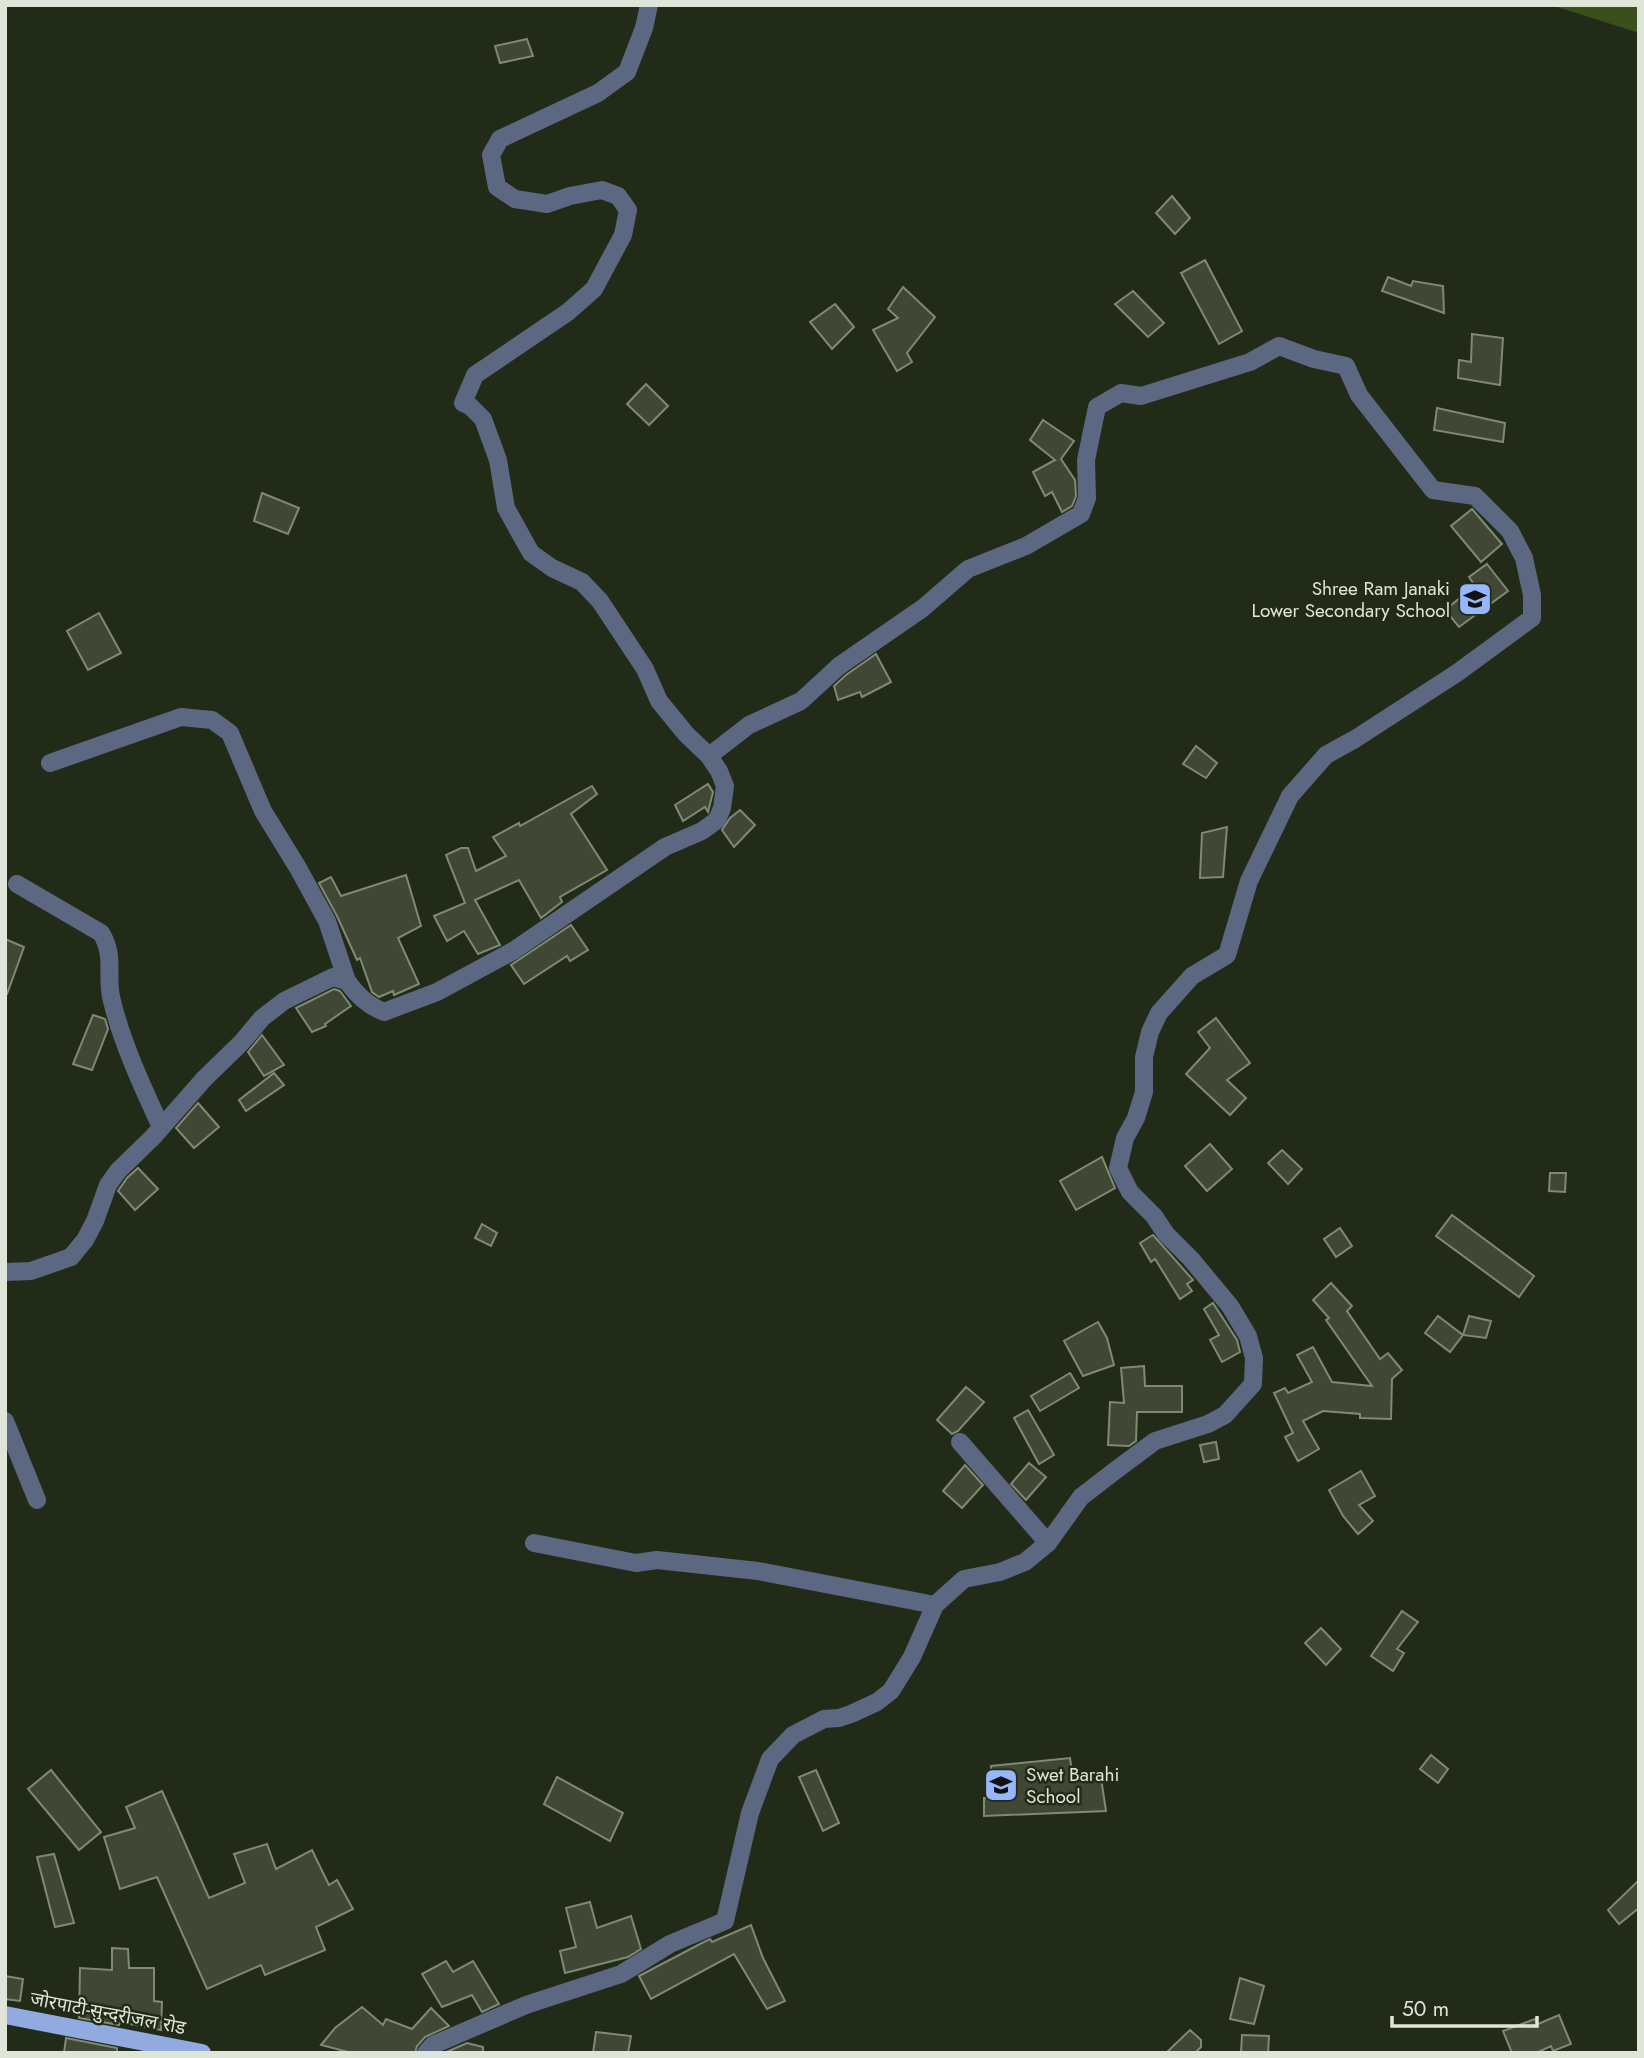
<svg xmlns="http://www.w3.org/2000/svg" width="1644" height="2058" viewBox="0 0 1644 2058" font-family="Jost,'Noto Sans Devanagari',sans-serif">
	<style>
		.green { fill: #3b4f1c }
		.building { fill: #404835; stroke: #808974; stroke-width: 2 }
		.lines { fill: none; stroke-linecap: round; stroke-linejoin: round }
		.minor { stroke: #5c6882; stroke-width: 18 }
		.major { stroke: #91aadf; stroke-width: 18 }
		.labels { text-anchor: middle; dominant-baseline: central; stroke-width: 5; stroke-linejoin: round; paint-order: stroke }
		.poi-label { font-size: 19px; fill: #dfe5d9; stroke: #222a18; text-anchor: end }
		.street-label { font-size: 19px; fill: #dfe5d9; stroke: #222a18 }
	</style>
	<rect width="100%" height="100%" fill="#222a18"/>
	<polygon class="green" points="1551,5 1639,5 1639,33"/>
	<g class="building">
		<polygon points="527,39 533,56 500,63 495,46"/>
		<polygon points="1172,196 1190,218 1175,234 1156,213"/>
		<polygon points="1205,260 1242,331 1219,344 1181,273"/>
		<polygon points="1388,277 1411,286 1413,281 1443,286 1444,313 1382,291"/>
		<polygon points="903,287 935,317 907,353 912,362 897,371 873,330 898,318 888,309"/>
		<polygon points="1133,291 1164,323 1148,337 1115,304"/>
		<polygon points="835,304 854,327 832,349 810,322"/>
		<polygon points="1472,334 1503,338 1500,385 1458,378 1459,360 1471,362"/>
		<polygon points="646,384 668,406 649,425 627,404"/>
		<polygon points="1437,408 1505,423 1503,442 1434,430"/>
		<polygon points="1043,420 1074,441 1061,459 1075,480 1076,496 1072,506 1062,512 1052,492 1045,496 1033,472 1055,460 1030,440"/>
		<polygon points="262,493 299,508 288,534 254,521"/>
		<polygon points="1472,509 1502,544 1481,562 1451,526"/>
		<polygon points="1487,564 1508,591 1459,627 1445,610 1475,586 1469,577"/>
		<polygon points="99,613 121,653 88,670 67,631"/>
		<polygon points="876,654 891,682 862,697 860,692 838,700 834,686 846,675"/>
		<polygon points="1196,746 1217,763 1206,778 1183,764"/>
		<polygon points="708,784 713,792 708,812 705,807 683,821 675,805"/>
		<polygon points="592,786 597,794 571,814 607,870 560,897 562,902 541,918 519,880 475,900 500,945 478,954 464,931 447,941 434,916 465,903 446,855 461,848 468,848 476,871 506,856 493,837 519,823 520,826"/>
		<polygon points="740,810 755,825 734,847 722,830 730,818"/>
		<polygon points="1227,827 1223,877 1200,878 1202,833"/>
		<polygon points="406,875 421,926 398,938 419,984 394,995 393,991 379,997 372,992 360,958 357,960 337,916 319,883 331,877 341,896"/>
		<polygon points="571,925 588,950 570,961 567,956 524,984 511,965"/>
		<polygon points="5,939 24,947 7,994 5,994"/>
		<polygon points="334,989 340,991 351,1006 325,1024 326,1026 312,1032 296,1008"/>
		<polygon points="93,1015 105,1019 108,1029 92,1070 73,1064"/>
		<polygon points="1216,1018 1250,1063 1227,1080 1246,1098 1230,1115 1186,1074 1210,1048 1198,1032"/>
		<polygon points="262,1035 284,1065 264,1076 248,1052"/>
		<polygon points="274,1073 284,1085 246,1111 239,1100"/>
		<polygon points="198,1103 219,1127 194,1148 176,1128"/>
		<polygon points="1210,1144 1232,1169 1207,1191 1185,1166"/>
		<polygon points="1282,1150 1302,1169 1288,1184 1268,1163"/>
		<polygon points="1102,1157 1115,1188 1076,1210 1060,1181"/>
		<polygon points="138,1168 158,1189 135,1210 118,1191 127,1178"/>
		<polygon points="1550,1173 1566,1173 1565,1192 1549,1191"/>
		<polygon points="1452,1215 1534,1276 1519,1297 1436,1236"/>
		<polygon points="482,1224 497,1233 491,1246 475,1238"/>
		<polygon points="1340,1228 1352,1246 1336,1257 1324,1239"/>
		<polygon points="1153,1235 1193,1280 1187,1284 1192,1291 1180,1299 1155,1259 1151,1262 1140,1243"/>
		<polygon points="1331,1283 1352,1306 1347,1311 1380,1359 1388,1353 1402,1370 1392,1379 1391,1419 1360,1418 1360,1414 1323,1411 1303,1421 1319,1449 1298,1461 1285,1437 1293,1433 1274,1393 1285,1388 1288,1393 1312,1382 1297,1355 1313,1347 1332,1382 1372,1386 1326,1320 1329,1318 1313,1300"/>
		<polygon points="1213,1303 1237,1340 1240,1352 1222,1362 1210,1340 1219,1335 1204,1309"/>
		<polygon points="1438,1316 1463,1335 1450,1352 1425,1333"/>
		<polygon points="1469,1316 1491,1321 1486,1338 1463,1335"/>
		<polygon points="1098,1322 1107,1338 1114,1365 1083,1376 1064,1341"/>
		<polygon points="1144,1366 1145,1386 1182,1386 1182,1412 1137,1412 1136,1441 1129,1446 1108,1445 1110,1402 1124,1403 1121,1368"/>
		<polygon points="1070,1373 1079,1388 1040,1411 1031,1396"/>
		<polygon points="966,1387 984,1402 958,1431 952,1434 937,1420"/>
		<polygon points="1028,1410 1054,1455 1039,1464 1014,1418"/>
		<polygon points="1216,1442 1219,1459 1204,1462 1200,1445"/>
		<polygon points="1029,1463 1046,1477 1026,1500 1011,1484"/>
		<polygon points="965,1465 983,1485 962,1508 943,1491"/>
		<polygon points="1361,1471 1375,1496 1359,1505 1373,1521 1358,1534 1343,1516 1329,1490"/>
		<polygon points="1402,1611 1418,1622 1397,1649 1404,1653 1393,1671 1371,1656"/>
		<polygon points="1321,1628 1341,1649 1326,1665 1305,1643"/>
		<polygon points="1431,1755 1448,1769 1438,1783 1420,1769"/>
		<polygon points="1070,1758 1073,1778 1101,1778 1106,1811 984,1816 984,1798 994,1798 991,1766"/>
		<polygon points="51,1770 101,1832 79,1850 28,1789"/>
		<polygon points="816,1770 839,1823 823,1831 799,1777"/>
		<polygon points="557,1777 623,1813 610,1841 544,1804"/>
		<polygon points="162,1791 209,1898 245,1883 234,1854 267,1844 276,1869 312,1850 329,1885 337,1880 353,1909 316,1927 325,1950 265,1975 261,1965 207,1989 157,1877 120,1889 104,1837 135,1828 126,1807"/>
		<polygon points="54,1854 74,1923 55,1927 37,1857"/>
		<polygon points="1639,1880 1639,1908 1619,1924 1608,1910"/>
		<polygon points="590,1902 597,1928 631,1916 641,1949 628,1957 565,1973 560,1951 576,1947 566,1908"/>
		<polygon points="751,1925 763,1958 785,2001 767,2009 734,1954 651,1999 639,1976 700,1944 710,1939 712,1942"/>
		<polygon points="112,1948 128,1949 129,1968 154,1968 154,2001 162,2002 161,2030 120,2022 119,2025 79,2018 80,1968 112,1970"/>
		<polygon points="446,1961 453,1972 473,1961 499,2004 482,2012 472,1995 442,2007 422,1974"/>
		<polygon points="5,1976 23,1979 20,2001 5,1999"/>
		<polygon points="1240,1978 1264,1986 1254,2024 1230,2019"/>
		<polygon points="362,2007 383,2025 386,2019 412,2029 431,2008 449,2026 425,2037 417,2046 415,2053 352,2053 321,2045 335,2028"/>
		<polygon points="1559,2015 1571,2044 1553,2051 1551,2046 1536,2053 1512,2053 1503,2031 1535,2019 1538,2024"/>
		<polygon points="1190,2030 1201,2040 1201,2047 1195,2053 1166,2053"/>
		<polygon points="596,2032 631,2036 628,2053 593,2053"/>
		<polygon points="1242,2035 1269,2036 1268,2053 1241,2053"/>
		<polygon points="66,2038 117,2048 117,2053 64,2053"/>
		<polygon points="467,2043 483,2047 483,2053 444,2053"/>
	</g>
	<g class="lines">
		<g class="minor">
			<polyline points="50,763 181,717 212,720 230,733 263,811 298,868 327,921 347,981"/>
			<path d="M17 884 101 933C116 957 105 976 112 1001 122 1043 143 1088 161 1127"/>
			<path d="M5 1272 31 1271 71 1257 85 1240 95 1221 108 1185 118 1171 153 1137 204 1079 242 1042 262 1018 284 1001 333 977 347 981C357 995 367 1005 384 1012L437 992 513 951 665 847 702 831 717 820 722 808 725 786 719 771 709 756 686 734 659 701 645 669 600 601 582 582 552 568 531 553 506 508 498 460 483 419 470 406 463 403 475 375 568 312 594 289 623 235 628 210 618 196 602 190 570 196 547 204 515 199 497 187 491 155 500 139 598 93 627 72 644 28 649 5"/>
			<polyline points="5,1421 37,1500"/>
			<polyline points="960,1442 1048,1543"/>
			<polyline points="534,1543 636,1563 657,1560 758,1571 935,1605"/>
			<polyline points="426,2053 433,2045 526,2005 621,1974 670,1944 725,1921 750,1813 770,1759 793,1735 824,1719 839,1718 851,1714 877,1702 891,1691 912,1657 935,1605 964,1579 1000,1572 1025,1562 1048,1543 1081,1497 1116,1470 1155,1441 1208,1424 1225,1415 1253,1384 1254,1358 1248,1336 1230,1306 1191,1259 1166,1234 1154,1216 1130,1192 1118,1168 1125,1138 1136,1118 1144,1092 1144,1057 1150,1032 1159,1013 1192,976 1227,955 1249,881 1290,796 1326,755 1355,739 1457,673 1532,618 1532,595 1524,558 1510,531 1475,496 1433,490 1359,395 1346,366 1314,359 1279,346 1250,362 1141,396 1121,393 1097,407 1086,460 1087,498 1081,514 1026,546 968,569 923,608 839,666 801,701 749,725 709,756"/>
		</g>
		<polyline class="major" points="5,2015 202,2053"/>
	</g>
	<defs>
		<g id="school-square" transform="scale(1.75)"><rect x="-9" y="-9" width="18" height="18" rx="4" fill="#96b6fd" stroke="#222a18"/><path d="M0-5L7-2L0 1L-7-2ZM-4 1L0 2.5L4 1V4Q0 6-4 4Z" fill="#111"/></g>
	</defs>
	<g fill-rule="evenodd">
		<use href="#school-square" x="1475" y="599"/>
		<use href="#school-square" x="1001" y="1785"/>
	</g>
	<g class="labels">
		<g class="poi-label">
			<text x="1450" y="588">Shree Ram Janaki<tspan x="1450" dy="22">Lower Secondary School</tspan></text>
			<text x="1026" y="1774" text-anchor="start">Swet Barahi<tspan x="1026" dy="22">School</tspan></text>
		</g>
		<g class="street-label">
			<text transform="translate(108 2013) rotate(11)">जोरपाटी-सुन्दरीजल रोड</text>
		</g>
	</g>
	<rect width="1644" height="2058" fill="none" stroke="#dfe5d9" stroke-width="14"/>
	<path d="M1392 2016v10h145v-10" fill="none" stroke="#dfe5d9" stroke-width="3.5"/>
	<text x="1402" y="2016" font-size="21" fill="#dfe5d9" stroke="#222a18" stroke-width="5" paint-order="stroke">50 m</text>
</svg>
